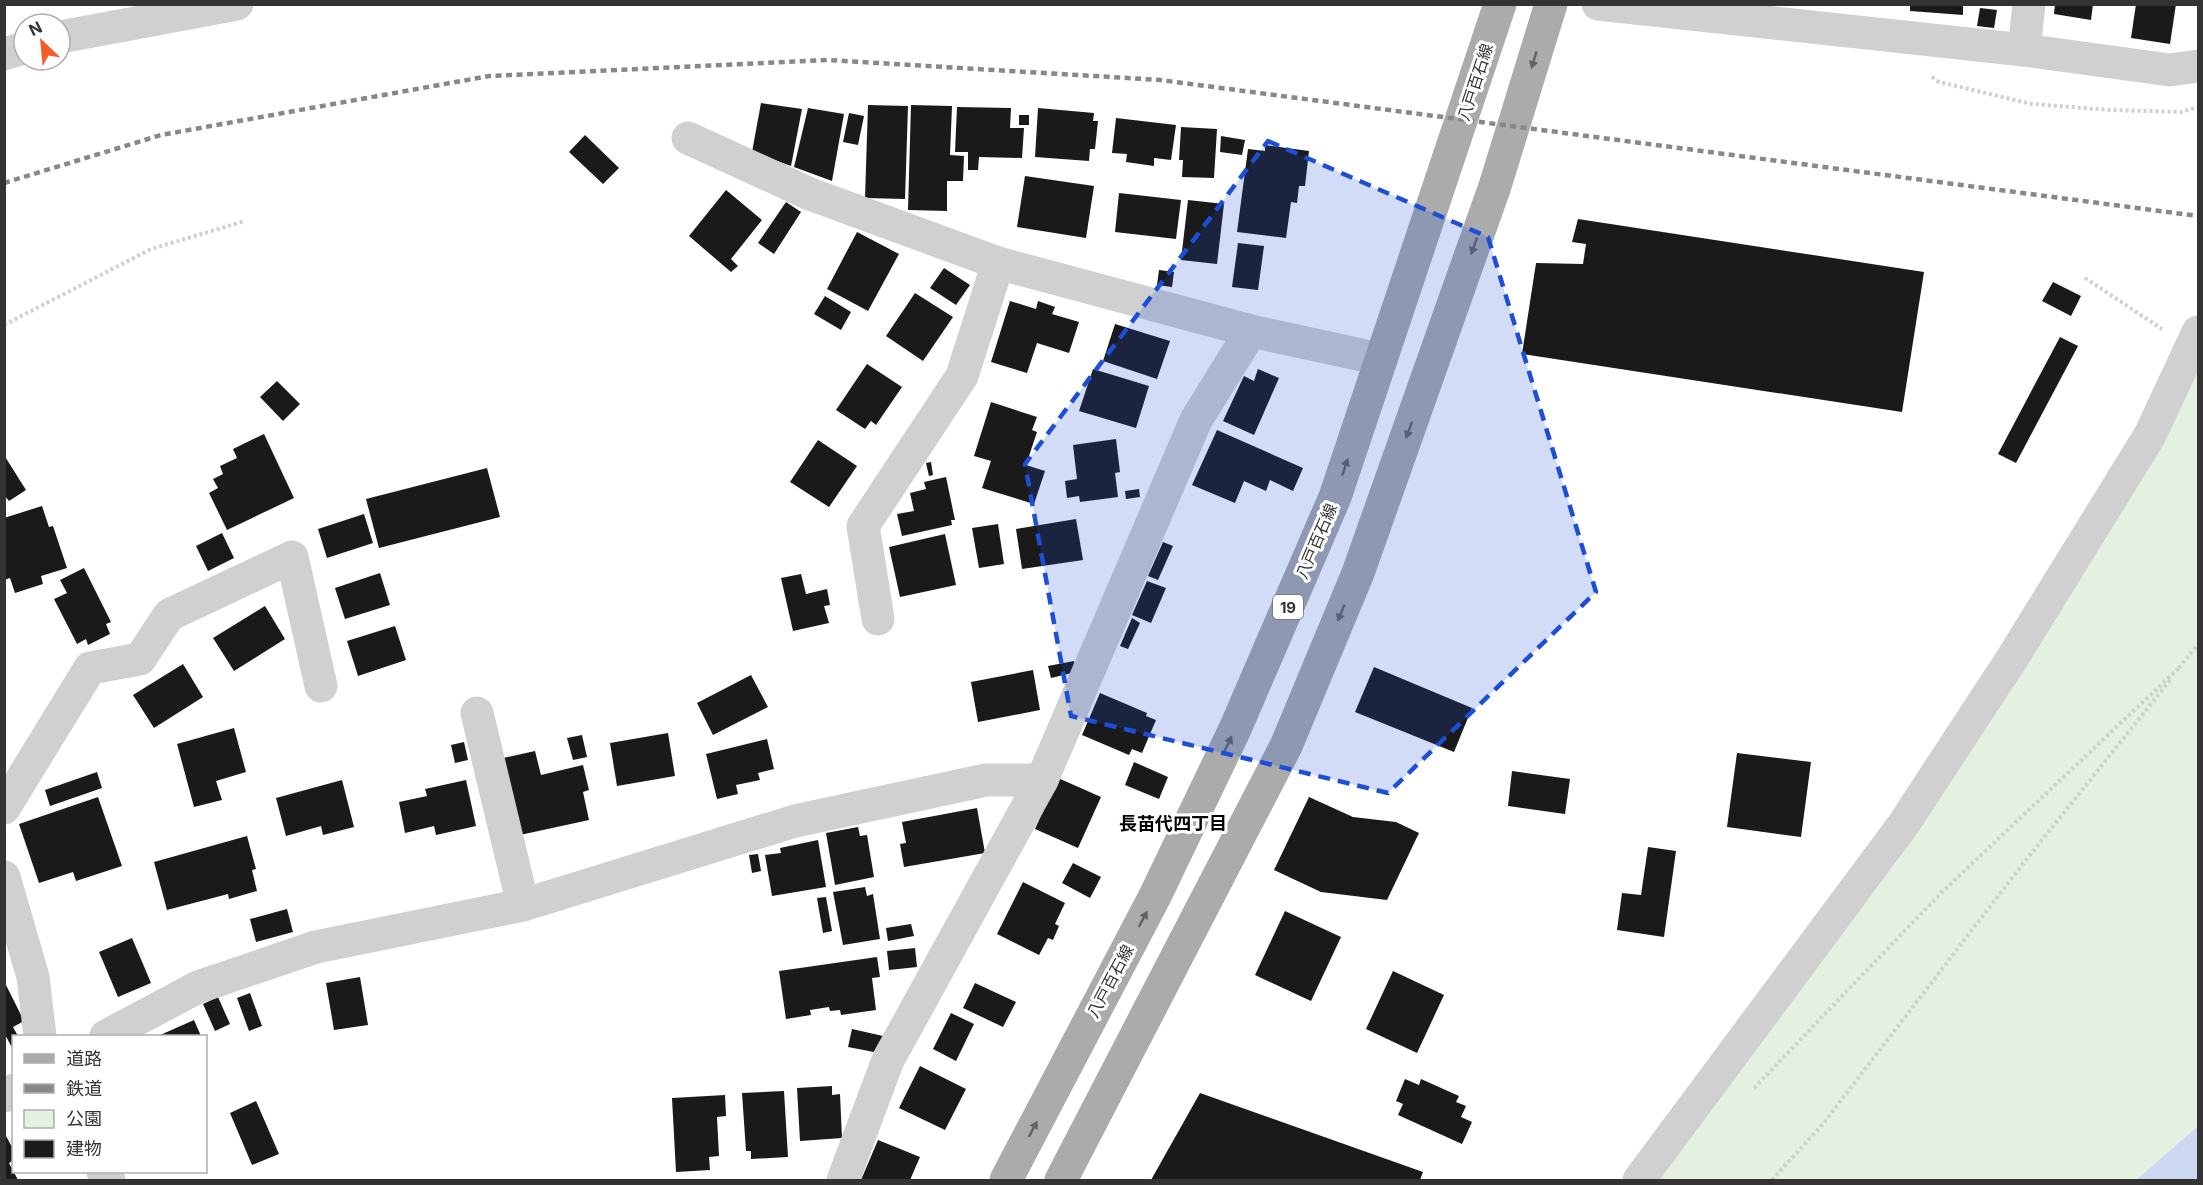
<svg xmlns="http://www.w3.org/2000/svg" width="2203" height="1185" viewBox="0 0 2203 1185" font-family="Inter,'Noto Sans JP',sans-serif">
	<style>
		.green { fill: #e4f0e0 }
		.water { fill: #ccd7f1 }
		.building { fill: #1a1a1a }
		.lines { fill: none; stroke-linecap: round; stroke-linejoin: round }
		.path { stroke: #d0d0d0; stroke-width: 4; stroke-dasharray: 3 3; stroke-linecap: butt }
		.minor { stroke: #d0d0d0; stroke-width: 33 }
		.major { stroke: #ababab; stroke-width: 33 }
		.rail { stroke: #888; stroke-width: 4.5; stroke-dasharray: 6 4.5; stroke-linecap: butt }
		.oneway { fill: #636363 }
		.marked { fill: #1d4ed8; fill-opacity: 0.2; stroke: #1d4ed8; stroke-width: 4.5; stroke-dasharray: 12 8; stroke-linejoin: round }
		.labels { text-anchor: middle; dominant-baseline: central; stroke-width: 6; stroke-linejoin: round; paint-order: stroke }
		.shield { fill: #fff; stroke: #707070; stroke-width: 1.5 }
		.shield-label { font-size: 15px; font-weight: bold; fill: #333 }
		.street-label { font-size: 16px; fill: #333; stroke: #fff }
		.neighbourhood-label { font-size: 18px; font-weight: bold; fill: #000; stroke: #fff }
	</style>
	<rect width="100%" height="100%" fill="#fff"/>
	<polygon class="green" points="2198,368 2198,1126 2136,1180 1654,1180 1898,860 2016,681"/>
	<polygon class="water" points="2198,1126 2198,1180 2136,1180"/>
	<g class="building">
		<polygon points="1910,4 1963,4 1963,15 1910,11"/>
		<polygon points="2055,4 2093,4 2091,20 2054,14"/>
		<polygon points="2136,4 2176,4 2170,44 2131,38"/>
		<polygon points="1980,8 1997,10 1994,28 1977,26"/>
		<polygon points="761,103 802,109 791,166 752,152"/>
		<polygon points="868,105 908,106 905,199 865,198"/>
		<polygon points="911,105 952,106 950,155 964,156 963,181 947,181 947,211 908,210"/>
		<polygon points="957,107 1011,108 1010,128 1024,128 1022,158 979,157 978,170 968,170 968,152 955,152"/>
		<polygon points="808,108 844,114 832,181 794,167"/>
		<polygon points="1038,108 1094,113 1093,121 1098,121 1095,149 1090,149 1089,161 1035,157"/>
		<polygon points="849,113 864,116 858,145 843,142"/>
		<rect x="1019" y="115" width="10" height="10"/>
		<polygon points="1116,118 1176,125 1171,160 1154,158 1154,166 1126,162 1127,154 1112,153"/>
		<polygon points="1181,127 1217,129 1214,178 1182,177 1183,160 1179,160"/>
		<polygon points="585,135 619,168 603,184 569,152"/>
		<polygon points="1221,136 1245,140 1242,155 1220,152"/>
		<polygon points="1265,145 1309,151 1305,186 1299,186 1297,203 1291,202 1286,238 1237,232 1248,149 1265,151"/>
		<polygon points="1025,176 1094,186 1086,238 1017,227"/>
		<polygon points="726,190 762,220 731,259 738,266 731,272 689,236"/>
		<polygon points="1119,193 1181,200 1176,239 1115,232"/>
		<polygon points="1188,200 1224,204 1217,264 1181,260"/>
		<polygon points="786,202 801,212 774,254 758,243"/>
		<polygon points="1578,219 1924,272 1902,412 1522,354 1536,263 1583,264 1586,244 1572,242"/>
		<polygon points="857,232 899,254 868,311 827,289"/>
		<polygon points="1238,243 1264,246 1258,290 1232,287"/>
		<polygon points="944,268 970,285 956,305 930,288"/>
		<polygon points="1159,270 1174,272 1172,287 1157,285"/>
		<polygon points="2053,282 2081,296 2071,316 2042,301"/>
		<polygon points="915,293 953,317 923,361 886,336"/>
		<polygon points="825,296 851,312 841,330 814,314"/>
		<polygon points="1010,301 1036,309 1038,301 1055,307 1052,314 1079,322 1069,353 1037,343 1027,373 991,362"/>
		<polygon points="1115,324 1170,341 1157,379 1103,361"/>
		<polygon points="2060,337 2078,346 2016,463 1998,454"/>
		<polygon points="867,364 902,387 876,425 871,421 865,429 836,410"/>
		<polygon points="1093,369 1149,386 1136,428 1079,411"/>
		<polygon points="1258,369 1279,378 1254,435 1223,421 1244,376 1254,381"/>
		<polygon points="277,381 300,404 283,421 260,397"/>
		<polygon points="991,402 1037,417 1032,430 1037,432 1026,465 1045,471 1034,504 982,488 991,461 974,456"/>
		<polygon points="1217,430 1303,468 1293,491 1270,480 1266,491 1244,481 1235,503 1192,485"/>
		<polygon points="264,434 294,498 227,530 209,493 218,488 213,479 223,474 220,466 237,458 233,449"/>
		<polygon points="1116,439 1120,472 1115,473 1118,497 1080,502 1079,496 1067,498 1065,481 1077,479 1073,445"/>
		<polygon points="818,440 857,466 829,507 790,482"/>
		<polygon points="4,455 26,490 9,501 4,495"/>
		<polygon points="931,462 933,475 929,476 926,463"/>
		<polygon points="487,468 500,517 379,548 366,499"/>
		<polygon points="946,477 955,520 951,520 952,525 902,536 897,514 914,511 910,493 926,489 924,482"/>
		<polygon points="1139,489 1140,497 1126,499 1125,491"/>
		<polygon points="42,506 49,527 53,526 67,568 41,576 43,584 15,593 10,578 4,580 4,518"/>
		<polygon points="364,514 373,543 327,558 318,529"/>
		<polygon points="1076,519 1083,560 1022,569 1016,529"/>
		<polygon points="998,524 1004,564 979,568 972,528"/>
		<polygon points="222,533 234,558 208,571 196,546"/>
		<polygon points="945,534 956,585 900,597 889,547"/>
		<polygon points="1163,542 1173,546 1158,580 1148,576"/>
		<polygon points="84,568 111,622 106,624 110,634 88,645 86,639 77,644 54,599 67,593 60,580"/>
		<polygon points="380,573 390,605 345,619 335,588"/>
		<polygon points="801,574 806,594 827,589 830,605 824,606 829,623 793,631 781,578"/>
		<polygon points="1147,581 1166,588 1151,623 1132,615"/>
		<polygon points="265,606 285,639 234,671 213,638"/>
		<polygon points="1132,618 1140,623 1128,649 1120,646"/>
		<polygon points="395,626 406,660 358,676 347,641"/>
		<polygon points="1074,661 1076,672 1051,678 1048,666"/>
		<polygon points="183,664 203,697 154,728 133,695"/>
		<polygon points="1374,667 1472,708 1454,752 1355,712"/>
		<polygon points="1033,670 1040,710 978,722 971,682"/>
		<polygon points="751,675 768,707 713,735 697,703"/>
		<polygon points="1100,693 1147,713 1146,716 1156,720 1142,753 1132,749 1129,755 1082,735"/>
		<polygon points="234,728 246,772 216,781 222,800 194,807 177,744"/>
		<polygon points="668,733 675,776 617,786 610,743"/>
		<polygon points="582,735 587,757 573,760 567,738"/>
		<polygon points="767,739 774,769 758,773 760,780 736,785 738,794 717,799 706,754"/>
		<polygon points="464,742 468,760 455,763 451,745"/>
		<polygon points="535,751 541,775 583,765 589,790 583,792 589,820 520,835 503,758"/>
		<polygon points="1737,753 1811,762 1801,837 1727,827"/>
		<polygon points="1134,762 1168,777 1159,799 1125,785"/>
		<polygon points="1512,771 1570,779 1565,814 1508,806"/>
		<polygon points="97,772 102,788 50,806 45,790"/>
		<polygon points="1058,778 1101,797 1078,848 1035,829"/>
		<polygon points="342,780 354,827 323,835 321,826 286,836 276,798"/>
		<polygon points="466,780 476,826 436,835 434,826 405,833 399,802 427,796 425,789"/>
		<polygon points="98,797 122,866 76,881 73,872 39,883 19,824"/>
		<polygon points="1309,797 1353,817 1396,822 1419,833 1387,900 1321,892 1274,870"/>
		<polygon points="977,808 985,853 904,867 900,844 906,843 902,822"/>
		<polygon points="858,827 860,836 867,835 874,877 835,885 826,833"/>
		<polygon points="247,836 256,869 252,870 257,891 229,899 228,894 167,910 154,862"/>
		<polygon points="818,840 826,887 772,896 765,855 781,853 780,848"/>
		<polygon points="1648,847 1676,851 1664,937 1617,930 1622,893 1641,895"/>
		<polygon points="758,854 761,871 752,873 749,855"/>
		<polygon points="1073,863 1101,877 1090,898 1062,883"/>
		<polygon points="1023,882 1065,903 1055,924 1059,926 1053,940 1048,938 1039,955 997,934"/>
		<polygon points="865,887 867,896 873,894 880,939 843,945 833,892"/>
		<polygon points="826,897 832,931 823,933 817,898"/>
		<polygon points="287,909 293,932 256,942 250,919"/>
		<polygon points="1285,911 1341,937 1311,1001 1255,975"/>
		<polygon points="911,924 914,936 888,941 886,928"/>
		<polygon points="132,938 151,983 118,997 99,952"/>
		<polygon points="915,948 917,967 889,970 887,951"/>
		<polygon points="877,957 880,977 872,978 876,1010 841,1015 840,1010 830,1011 829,1007 810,1010 811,1015 786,1019 779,971"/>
		<polygon points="1393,971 1444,995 1417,1053 1366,1029"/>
		<polygon points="360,977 368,1025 334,1030 326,983"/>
		<polygon points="4,981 24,1021 13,1027 18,1036 14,1036 14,1051 4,1033"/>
		<polygon points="975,983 1016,1002 1003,1027 963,1008"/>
		<polygon points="250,993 262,1026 249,1031 237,998"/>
		<polygon points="218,997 230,1024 215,1031 203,1004"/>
		<polygon points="951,1013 974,1024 956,1061 933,1049"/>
		<polygon points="194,1020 201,1036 158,1036"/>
		<polygon points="852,1029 883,1036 879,1053 848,1047"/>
		<polygon points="920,1066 966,1089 945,1130 899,1108"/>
		<polygon points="1405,1079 1419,1085 1421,1079 1459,1096 1456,1102 1466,1106 1461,1117 1472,1122 1462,1144 1398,1115 1403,1104 1396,1101"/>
		<polygon points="832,1086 832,1095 840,1094 842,1138 800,1141 797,1088"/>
		<polygon points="784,1091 788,1157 751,1159 751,1151 746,1151 742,1093"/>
		<polygon points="1200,1093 1423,1172 1420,1180 1151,1180"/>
		<polygon points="725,1095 726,1116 717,1117 719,1156 709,1157 710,1170 676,1172 672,1098"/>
		<polygon points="256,1101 279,1154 252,1165 230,1113"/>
		<polygon points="5,1134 14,1151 14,1160 9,1163 18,1180 5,1180"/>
		<polygon points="878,1140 920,1157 910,1180 861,1180"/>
	</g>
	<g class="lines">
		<g class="path">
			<polyline points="1932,77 1939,82 2032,104 2110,110 2181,112 2198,107"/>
			<polyline points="2085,278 2162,329"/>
			<polyline points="4,325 151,249 245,221"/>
			<polyline points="2179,668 2198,644"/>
			<polyline points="1754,1088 1941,893 2180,667"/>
			<polyline points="1772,1180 1822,1125 2022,865 2171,679"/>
		</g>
		<g class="minor">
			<polyline points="1598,4 2024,50 2170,70 2198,66"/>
			<polyline points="60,37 237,4"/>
			<polyline points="2024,50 2029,4"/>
			<polyline points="4,54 24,48"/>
			<polyline points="688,138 810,194 998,263 1251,331 1380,359"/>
			<polyline points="878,619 863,526 962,376 998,263"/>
			<polyline points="477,713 523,905"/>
			<polyline points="4,808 90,668 140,659 169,615 292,557 321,686"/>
			<polyline points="4,877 33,977 40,1036"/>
			<polyline points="106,1036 198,987 316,947 523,905 795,821 986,780 1042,780"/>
			<polyline points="4,1096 14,1090"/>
			<polyline points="103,1172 109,1180"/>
			<polyline points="843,1180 888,1060 1042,780 1196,420 1251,331"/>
			<polyline points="1639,1180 1903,825 2013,657 2150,435 2198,332"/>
		</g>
		<g class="major">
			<polyline points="1006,1180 1155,896 1235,729 1335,497 1500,4"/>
			<polyline points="1061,1180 1286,746 1358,573 1495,186 1551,4"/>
		</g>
		<polyline class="rail" points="4,183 161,135 489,76 828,60 1160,80 2198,216"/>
	</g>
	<defs><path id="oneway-solid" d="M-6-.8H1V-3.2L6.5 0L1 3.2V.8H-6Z" transform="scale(1.5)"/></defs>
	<g class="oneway">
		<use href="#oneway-solid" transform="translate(1534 60) rotate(107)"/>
		<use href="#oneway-solid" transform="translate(1474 246) rotate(110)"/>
		<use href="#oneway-solid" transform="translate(1409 430) rotate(110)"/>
		<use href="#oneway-solid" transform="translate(1345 467) rotate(-72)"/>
		<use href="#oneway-solid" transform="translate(1341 613) rotate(113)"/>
		<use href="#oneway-solid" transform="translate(1228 744) rotate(-64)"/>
		<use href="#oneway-solid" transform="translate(1143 919) rotate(-62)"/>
		<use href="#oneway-solid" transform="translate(1033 1129) rotate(-62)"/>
	</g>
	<path class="marked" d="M1268 141 1488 237 1596 592 1388 793 1071 716 1025 464Z"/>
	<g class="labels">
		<rect class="shield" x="1273" y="595" width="30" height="24" rx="4.5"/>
		<g class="shield-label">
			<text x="1288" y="607">19</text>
		</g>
		<g class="street-label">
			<text transform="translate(1475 82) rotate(-72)">八戸百石線</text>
			<text transform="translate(1316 541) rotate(-67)">八戸百石線</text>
			<text transform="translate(1110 981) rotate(-62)">八戸百石線</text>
		</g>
		<g class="neighbourhood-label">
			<text x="1173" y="823">長苗代四丁目</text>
		</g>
	</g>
	<rect width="2203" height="1185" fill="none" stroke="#333333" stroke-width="12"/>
	<rect x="12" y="1035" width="195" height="138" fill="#ffffff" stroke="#adadad" stroke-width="1.5"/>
	<rect x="24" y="1054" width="30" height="9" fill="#ababab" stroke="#adadad" stroke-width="1.5"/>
	<text x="66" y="1065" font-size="18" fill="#333333">道路</text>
	<rect x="24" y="1084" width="30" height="9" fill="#888888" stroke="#adadad" stroke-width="1.5"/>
	<text x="66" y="1095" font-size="18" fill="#333333">鉄道</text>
	<rect x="24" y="1110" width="30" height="18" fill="#e4f0e0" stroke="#adadad" stroke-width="1.5"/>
	<text x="66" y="1125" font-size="18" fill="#333333">公園</text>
	<rect x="24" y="1140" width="30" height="18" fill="#1a1a1a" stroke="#adadad" stroke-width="1.5"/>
	<text x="66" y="1155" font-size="18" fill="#333333">建物</text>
	<g transform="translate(42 42) rotate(334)"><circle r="28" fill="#ffffff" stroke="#adadad" stroke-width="1.5"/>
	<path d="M0-4.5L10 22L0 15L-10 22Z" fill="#f65b29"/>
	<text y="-9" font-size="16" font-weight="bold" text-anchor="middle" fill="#333333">N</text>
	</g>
</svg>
